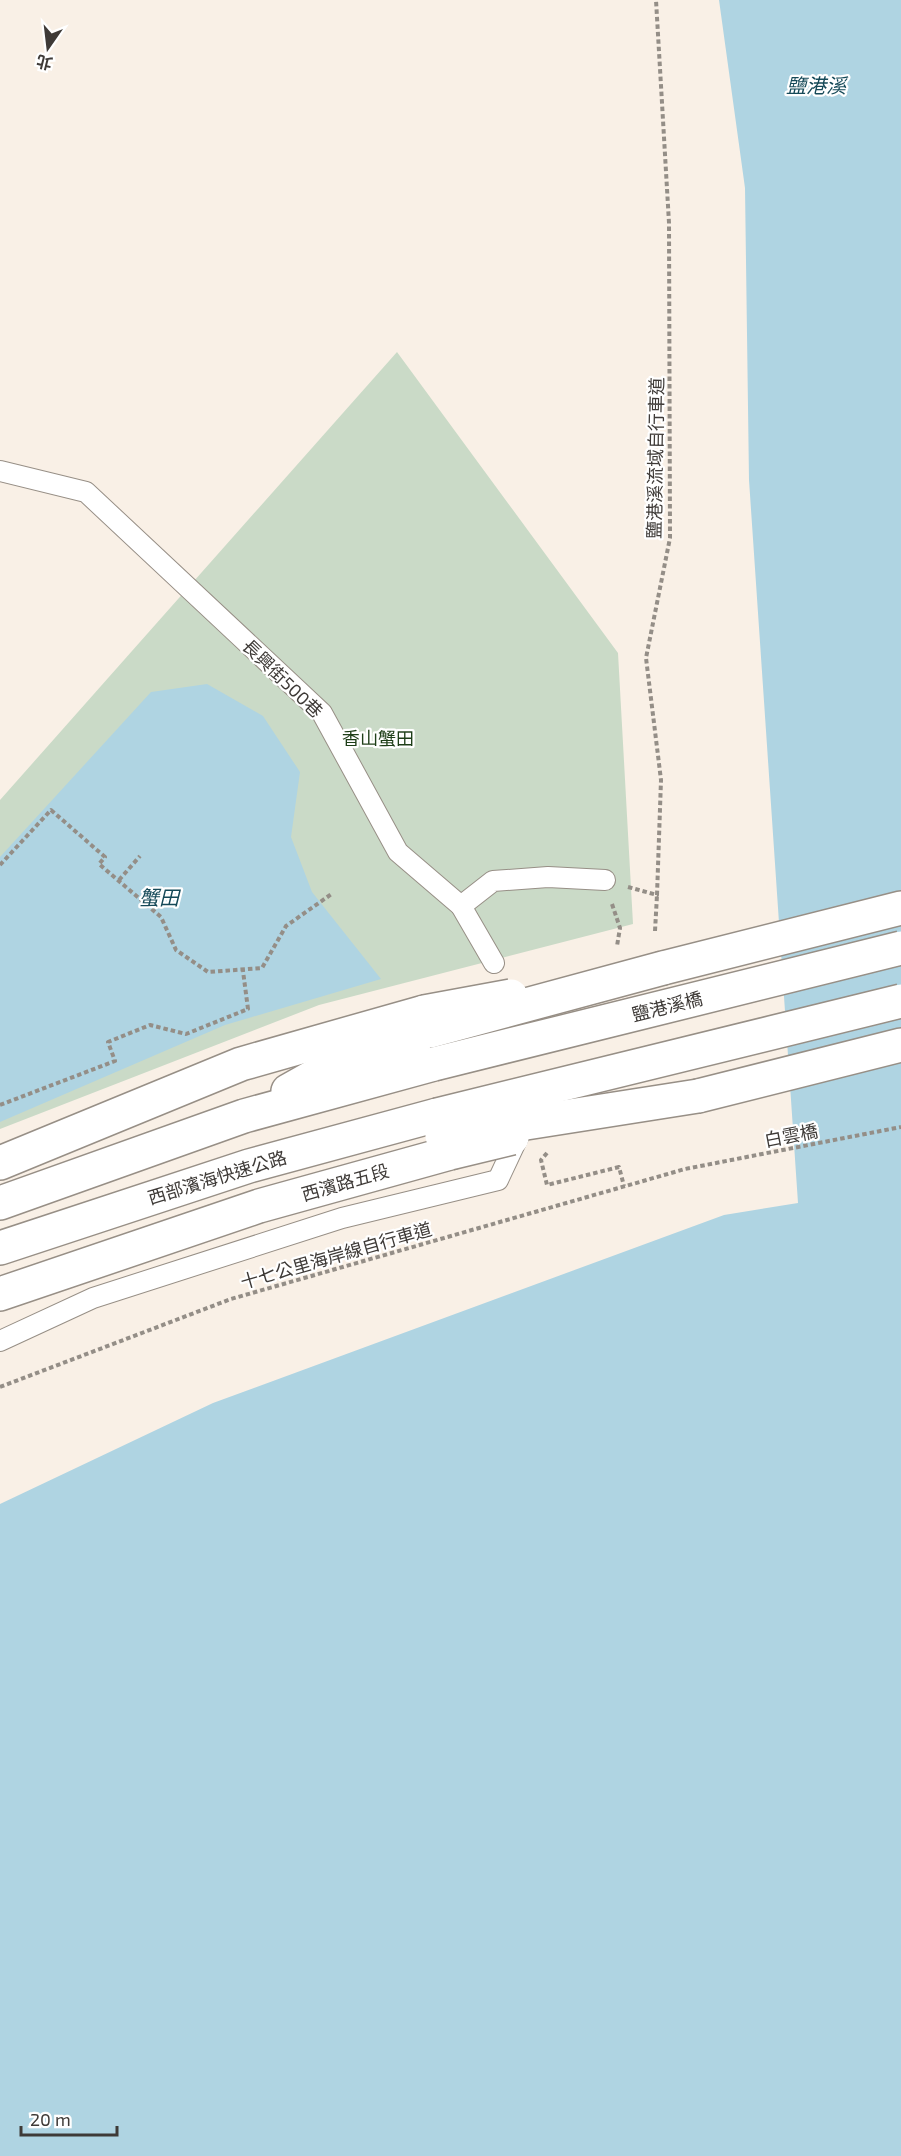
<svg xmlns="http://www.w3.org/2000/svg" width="901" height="2156" viewBox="0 0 901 2156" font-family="'Exo 2','Noto Sans TC',sans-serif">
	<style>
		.green { fill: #cadac7 }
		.water { fill: #afd4e2 }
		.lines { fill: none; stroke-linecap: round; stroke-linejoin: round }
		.lane-casing { stroke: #978f86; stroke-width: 22 }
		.primary-casing { stroke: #978f86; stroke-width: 36 }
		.highway-casing { stroke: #978f86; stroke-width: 36 }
		.path { stroke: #948e87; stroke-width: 4; stroke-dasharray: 4.5 3; stroke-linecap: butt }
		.lane { stroke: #fff; stroke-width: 20 }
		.primary { stroke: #fff; stroke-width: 33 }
		.highway { stroke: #fff; stroke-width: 33 }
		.primary-bridge-casing { stroke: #978f86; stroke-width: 36; stroke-linecap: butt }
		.highway-bridge-casing { stroke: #978f86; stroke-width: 36; stroke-linecap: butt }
		.primary-bridge { stroke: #fff; stroke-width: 33 }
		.highway-bridge { stroke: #fff; stroke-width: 33 }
		.labels { text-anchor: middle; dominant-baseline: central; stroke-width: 4.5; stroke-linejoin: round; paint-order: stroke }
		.street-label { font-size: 18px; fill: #3e3a37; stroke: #fff }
		.park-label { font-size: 18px; fill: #1e3e18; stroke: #fff }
		.water-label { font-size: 20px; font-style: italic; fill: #154958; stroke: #fff }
	</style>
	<rect width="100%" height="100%" fill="#f9f0e6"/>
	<polygon class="green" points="397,352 618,653 633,924 319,1005 0,1129 0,800"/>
	<g class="water">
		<polygon points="719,0 901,0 901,2156 0,2156 0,1504 213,1403 724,1215 798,1203 749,480 745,188"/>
		<polygon points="207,684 263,716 300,772 291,837 312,892 381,979 225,1025 0,1122 0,857 151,692"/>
	</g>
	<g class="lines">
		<g class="lane-casing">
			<g id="lane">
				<polyline points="0,471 86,492 322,713 398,852 461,906 494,963"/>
				<polyline points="461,906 493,881 548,877 605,880"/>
				<polyline points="0,1341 93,1298 342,1218 498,1180 520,1133"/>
			</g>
		</g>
		<g class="primary-casing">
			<g id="primary">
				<polyline points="663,968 901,908"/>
				<polyline points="698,1096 901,1045"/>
				<polyline points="0,1163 241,1064 424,1012"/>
				<polyline points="0,1294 259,1206 450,1153"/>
			</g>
		</g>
		<g class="highway-casing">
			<g id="highway">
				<polyline points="288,1091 336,1064 430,1031"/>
				<polyline points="0,1203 244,1116 434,1064"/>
				<polyline points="0,1248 249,1166 437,1115"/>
			</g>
		</g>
		<g class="path">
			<polyline points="0,865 51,810 105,857 99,864 161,917 176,950 208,972 262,968 286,926 333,893"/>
			<polyline points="119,880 140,856"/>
			<polyline points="628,887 657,895 661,780 646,658 670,538 669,223 656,0"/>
			<polyline points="612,904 620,928 617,946"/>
			<polyline points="655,931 657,895"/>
			<polyline points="0,1105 115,1061 108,1042 150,1025 186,1034 248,1009 243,971"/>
			<polyline points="547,1153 541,1160 547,1185 619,1167 624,1186"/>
			<polyline points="0,1387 231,1299 685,1169 901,1127"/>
		</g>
		<use href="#lane" class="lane"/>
		<use href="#primary" class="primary"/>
		<use href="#highway" class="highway"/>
		<g class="primary-bridge-casing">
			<g id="primary-bridge">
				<polyline points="424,1012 511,996"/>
				<polyline points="450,1153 512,1138"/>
			</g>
		</g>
		<g class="highway-bridge-casing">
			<g id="highway-bridge">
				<polyline points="430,1031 663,968"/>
				<polyline points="434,1064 901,948"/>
				<polyline points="437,1115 901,1001"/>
				<polyline points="442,1136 698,1096"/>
			</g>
		</g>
		<use href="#primary-bridge" class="primary-bridge"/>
		<use href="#highway-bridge" class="highway-bridge"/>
	</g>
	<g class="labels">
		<g class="street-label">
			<text transform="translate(655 458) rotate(-89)">鹽港溪流域自行車道</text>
			<text transform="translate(283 678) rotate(44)">長興街500巷</text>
			<text transform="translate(667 1006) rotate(-14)">鹽港溪橋</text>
			<text transform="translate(791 1135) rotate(-11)">白雲橋</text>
			<text transform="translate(217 1177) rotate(-17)">西部濱海快速公路</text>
			<text transform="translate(345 1182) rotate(-16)">西濱路五段</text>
			<text transform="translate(336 1255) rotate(-16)">十七公里海岸線自行車道</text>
		</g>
		<g class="park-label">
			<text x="378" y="738">香山蟹田</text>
		</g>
		<g class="water-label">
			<text x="816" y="85">鹽港溪</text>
			<text x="159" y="897">蟹田</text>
		</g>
	</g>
	<g transform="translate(48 48) rotate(194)" stroke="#ffffff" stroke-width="4.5" paint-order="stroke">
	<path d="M0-4.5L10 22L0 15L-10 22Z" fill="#3e3a37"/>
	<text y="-9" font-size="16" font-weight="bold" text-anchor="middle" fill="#3e3a37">北</text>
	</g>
	<path d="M21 2126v9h96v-9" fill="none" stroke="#3e3a37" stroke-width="3"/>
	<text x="30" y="2126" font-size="18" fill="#3e3a37" stroke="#ffffff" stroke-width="4.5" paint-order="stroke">20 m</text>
</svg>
